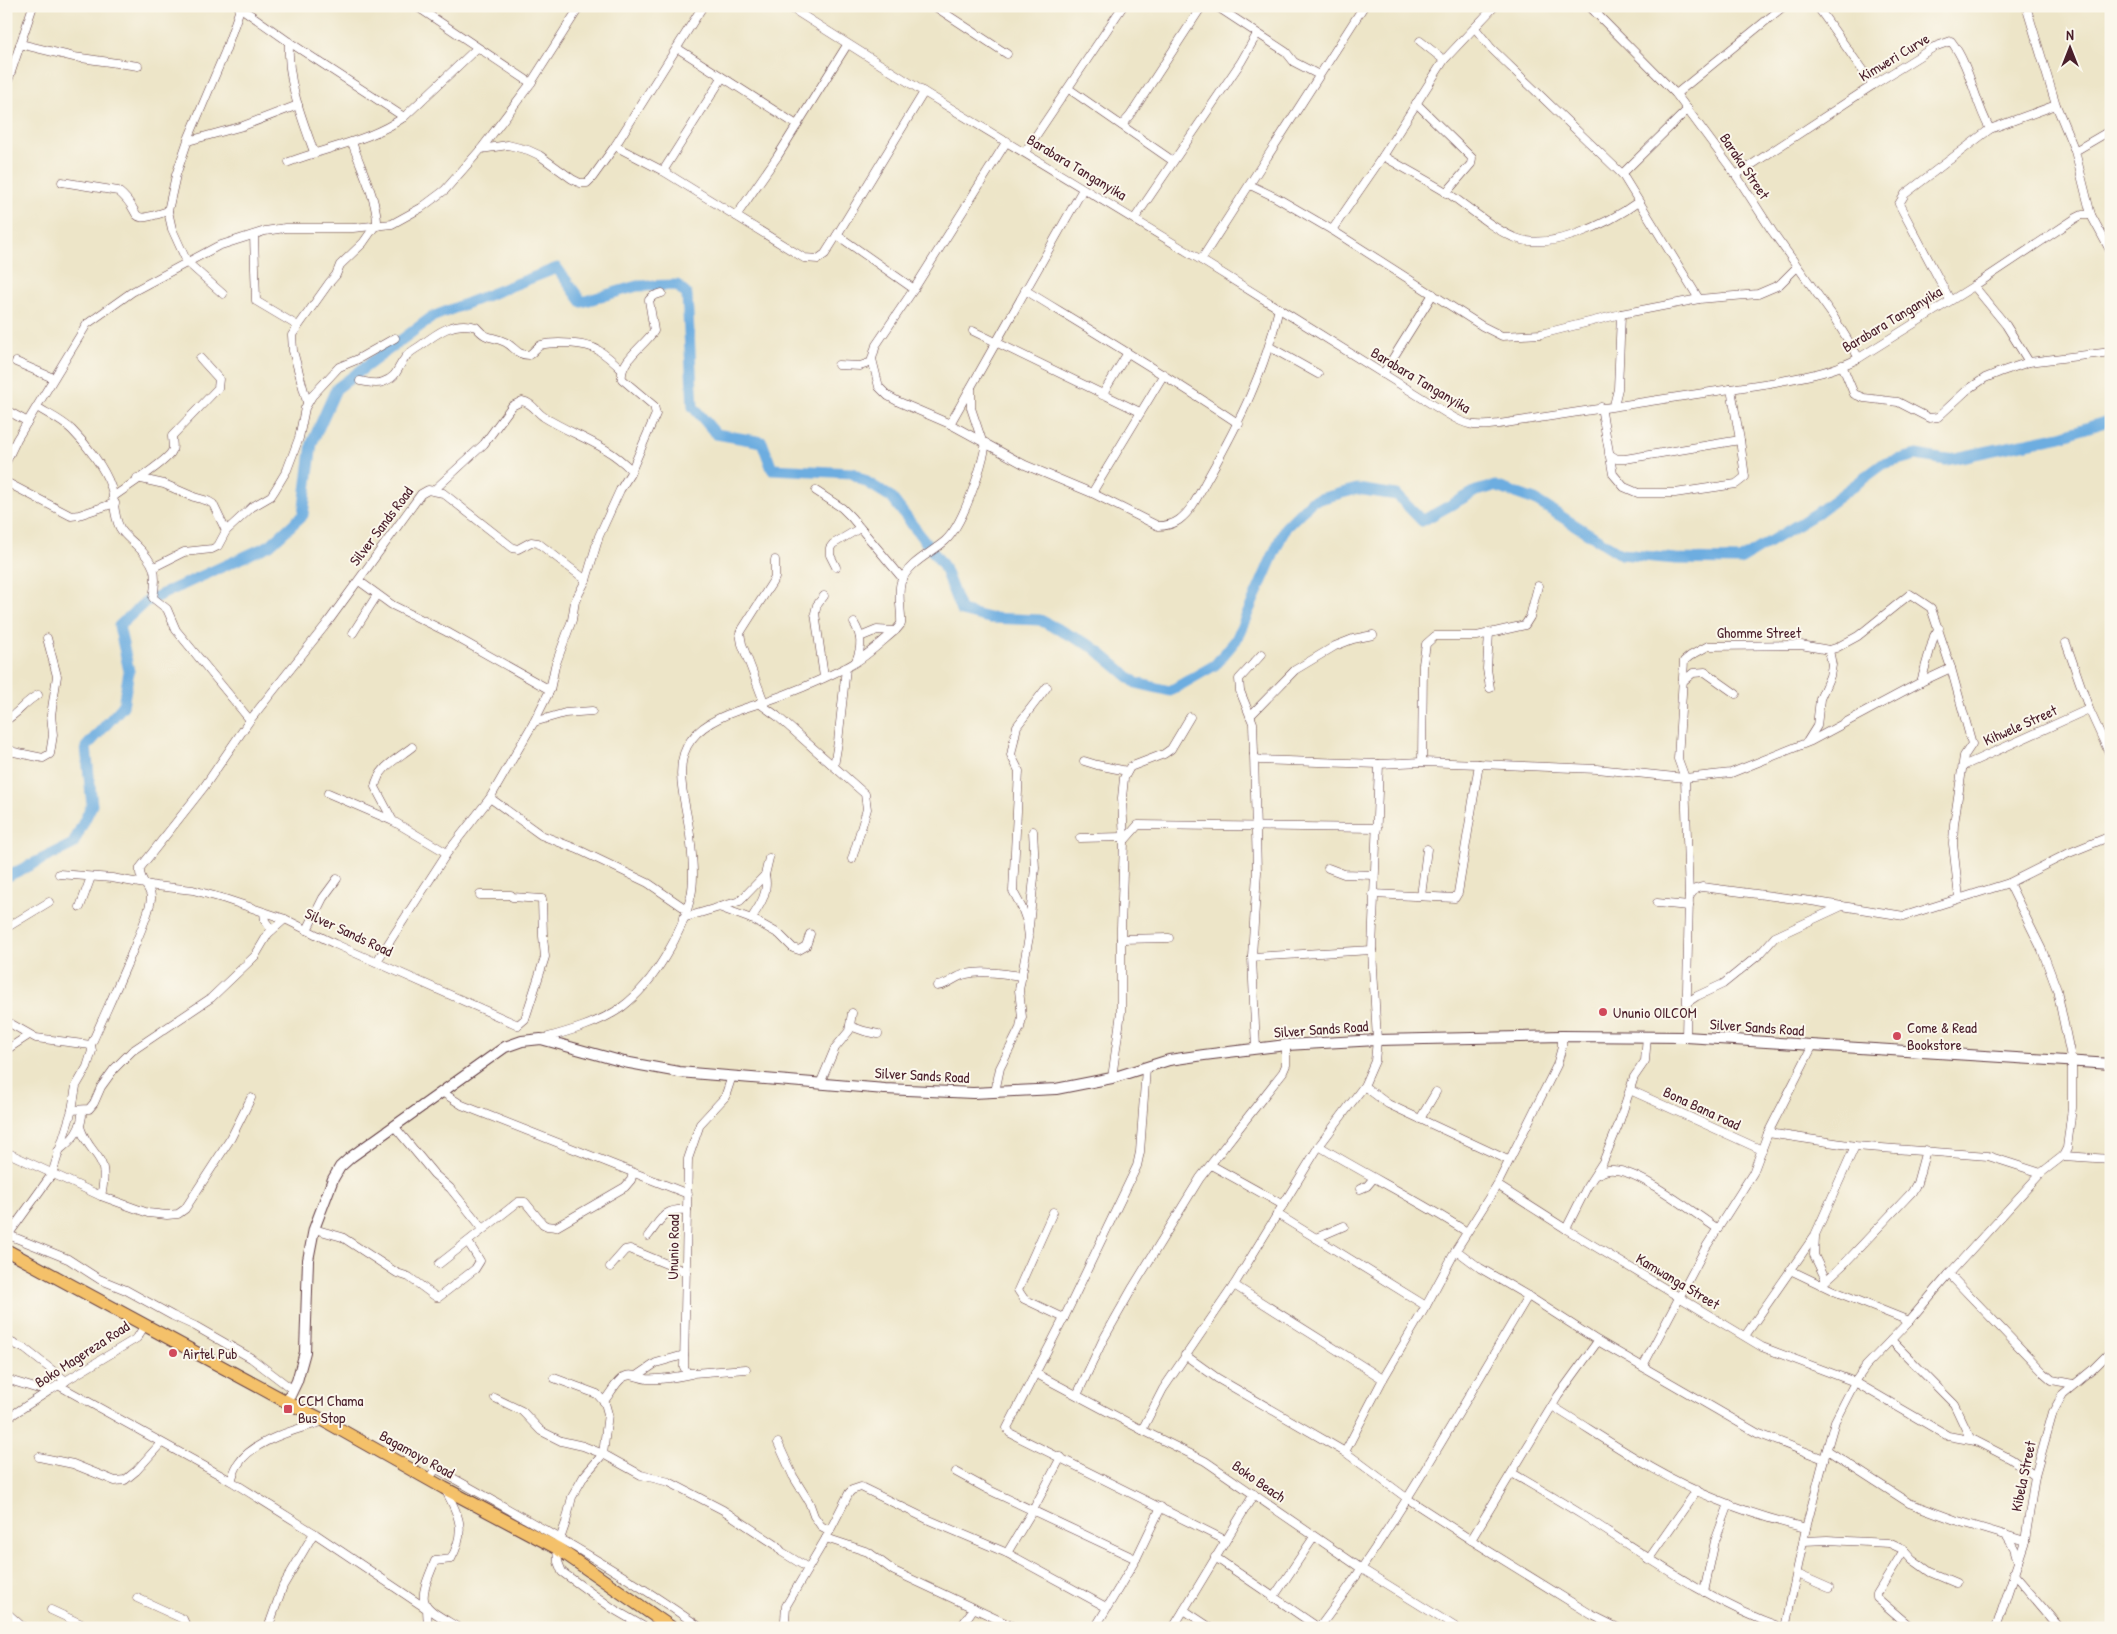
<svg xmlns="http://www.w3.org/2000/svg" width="2117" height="1634" viewBox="0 0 2117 1634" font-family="'Patrick Hand',sans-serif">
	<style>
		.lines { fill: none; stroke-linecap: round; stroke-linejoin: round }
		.river { stroke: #6dade0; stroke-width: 11 }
		.minor-casing { stroke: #623d43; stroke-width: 9 }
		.tertiary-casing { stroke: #623d43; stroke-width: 12 }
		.trunk-casing { stroke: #623d43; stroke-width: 14 }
		.minor { stroke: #fff; stroke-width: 8 }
		.tertiary { stroke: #fff; stroke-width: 10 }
		.trunk { stroke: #f4c16a; stroke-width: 12 }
		.poi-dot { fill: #d1495b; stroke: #fbf7ec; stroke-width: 2 }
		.labels { text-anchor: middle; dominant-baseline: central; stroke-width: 4; stroke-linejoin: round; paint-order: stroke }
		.street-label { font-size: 15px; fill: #4a1f2b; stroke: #fbf7ec }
		.poi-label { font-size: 15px; fill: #4a1f2b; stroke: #fbf7ec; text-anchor: start }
	</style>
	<rect width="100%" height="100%" fill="#fbf7ec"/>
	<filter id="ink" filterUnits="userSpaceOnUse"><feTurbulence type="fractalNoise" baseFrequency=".02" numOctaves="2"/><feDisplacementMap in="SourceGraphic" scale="10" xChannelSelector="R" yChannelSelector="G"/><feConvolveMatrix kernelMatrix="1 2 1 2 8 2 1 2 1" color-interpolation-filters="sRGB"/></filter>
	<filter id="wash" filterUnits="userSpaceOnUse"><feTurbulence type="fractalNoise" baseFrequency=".0096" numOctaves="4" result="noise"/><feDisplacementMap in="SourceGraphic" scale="20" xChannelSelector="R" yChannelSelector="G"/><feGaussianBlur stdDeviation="1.12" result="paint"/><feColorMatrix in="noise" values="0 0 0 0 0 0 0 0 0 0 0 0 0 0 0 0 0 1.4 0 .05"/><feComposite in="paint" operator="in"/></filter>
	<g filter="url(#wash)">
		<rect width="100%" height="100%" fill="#ede5c8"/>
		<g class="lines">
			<polyline class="river" points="6,877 73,844 92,805 86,747 123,706 129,671 119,626 145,602 270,545 303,515 312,443 336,389 432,317 557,268 582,302 637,286 677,285 687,295 693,407 716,434 762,442 772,469 852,473 891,497 943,565 961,611 989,618 1040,620 1093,647 1136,683 1170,691 1215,665 1236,640 1285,528 1312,501 1357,489 1397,495 1422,521 1476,491 1495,486 1535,500 1621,554 1676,559 1740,560 1817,513 1883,464 1916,455 1946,460 2061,436 2111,420"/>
		</g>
	</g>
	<g filter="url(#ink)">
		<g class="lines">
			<g class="minor-casing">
				<g id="minor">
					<polyline points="238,6 289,42 404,117"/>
					<polyline points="416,6 531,83"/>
					<path d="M788 6 924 92 1201 260 1446 413C1467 426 1474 427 1499 424L1770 383C1801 377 1831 373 1859 358L1974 286 2076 218 2082 215H2091"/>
					<polyline points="934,6 1007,54"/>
					<polyline points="1216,6 1286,52 1294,62 1319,75"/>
					<polyline points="1589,6 1676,94 1736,175 1772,231 1833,316 1859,358"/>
					<polyline points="1817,6 1873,85"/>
					<polyline points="2026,6 2056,105 2075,151 2091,215 2111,252"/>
					<polyline points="1596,13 1605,6"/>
					<polyline points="1475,28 1491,48 1622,174 1699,299"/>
					<polyline points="1420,41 1444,60"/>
					<path d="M289 42C287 81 301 116 314 152"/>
					<polyline points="20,44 74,57 138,66"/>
					<polyline points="677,48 797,125"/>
					<polyline points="6,87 33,6"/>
					<polyline points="1069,89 1173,161"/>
					<polyline points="1676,94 1784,6"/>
					<polyline points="1416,103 1472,158 1471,164 1446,193"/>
					<polyline points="1122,125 1130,116 1202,6"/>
					<polyline points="188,141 243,126 298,105"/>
					<path d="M1007 141 914 289 876 345 872 359 879 387 888 396 899 402 950 424 1025 465 1092 493 1158 526C1166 526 1172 525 1179 520 1193 510 1200 491 1209 476 1240 421 1265 371 1279 308"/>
					<path d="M352 142C360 167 378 200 377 226"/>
					<polyline points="615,146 663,171 804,258 818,259 825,254 837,235 924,92"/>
					<polyline points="481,149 508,145 528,150 539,155 572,179 580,183 587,183 592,178 615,146 703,6"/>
					<polyline points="2075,151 2111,130"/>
					<polyline points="1025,152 1123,6"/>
					<path d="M1383 156C1404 168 1426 180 1446 192 1468 206 1489 227 1513 237 1549 253 1609 223 1638 202"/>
					<path d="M289 162C328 147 370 141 404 117L477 48"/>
					<polyline points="663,171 722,78"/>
					<polyline points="1622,174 1688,109"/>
					<path d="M1736 175 1873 85 1934 47 1951 41C1971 67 1974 101 1990 129L2056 105"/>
					<path d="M62 182 118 191C146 213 123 226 168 211"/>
					<polyline points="1250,185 1277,198 1332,230 1482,326 1502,336 1541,334 1621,314 1699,299 1758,294 1779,285 1797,267"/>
					<polyline points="736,216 777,157 847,45"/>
					<polyline points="1135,218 1241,62 1257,34"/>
					<polyline points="1332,230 1383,156 1444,60 1495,6"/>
					<polyline points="254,235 256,301 298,326"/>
					<polyline points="837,235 914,289"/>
					<polyline points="1201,260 1364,6"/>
					<polyline points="1974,286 2006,325 2029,362"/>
					<path d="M1025 290C1097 334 1169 377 1239 424"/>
					<polyline points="223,294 187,262 172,229 168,211 176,175 189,137 225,52 241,6"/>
					<polyline points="1950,300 1899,204 1905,194 1990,129"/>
					<polyline points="973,331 1140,412"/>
					<polyline points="1270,347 1318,374"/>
					<polyline points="16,362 53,378"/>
					<polyline points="838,365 860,366 872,362"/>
					<polyline points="1842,365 1854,394 1864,398 1898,402 1929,418 1938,417 1966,391 1985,378 2000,372 2029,362 2111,352"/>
					<polyline points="1383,374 1433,294"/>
					<path d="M360 381C367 382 376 385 383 382 399 376 396 369 405 358 408 353 415 349 420 346 437 333 454 320 476 327 488 341 491 335 505 342 515 347 516 355 529 355 534 352 536 347 541 345 554 341 587 343 598 350 608 356 615 363 622 370"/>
					<polyline points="971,388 971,408 982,441"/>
					<polyline points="1102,395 1127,354"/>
					<polyline points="307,402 293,351 292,335 329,283 336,275 340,265 363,243 375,226"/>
					<polyline points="1614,405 1618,389 1621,314"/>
					<path d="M37 407C48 414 63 421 72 430 87 445 104 467 111 487 115 500 113 515 120 528 124 535 130 539 135 544 155 563 158 572 153 598L167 609 176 630 250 720"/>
					<polyline points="1601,407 1613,474 1624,487 1638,493 1675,493 1736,484 1745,477 1740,440 1731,389"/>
					<polyline points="6,410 28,422"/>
					<polyline points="950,424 1083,189"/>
					<polyline points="1609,454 1617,459 1625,459 1740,440"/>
					<polyline points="6,462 17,439 87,324 132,292 218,246 265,231 285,228 353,228 392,224 421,208 445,190 481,149 531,83 580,6"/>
					<polyline points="137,478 164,484 194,497 208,501 213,504 226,531"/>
					<polyline points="6,482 71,516 79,515 115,503"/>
					<path d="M433 491 484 444 512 406 522 401C533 403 536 412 544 417 574 436 607 444 631 470"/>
					<polyline points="816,491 842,508 851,517 903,579"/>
					<polyline points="1092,493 1164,374"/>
					<path d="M113 497C125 488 168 461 172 451 174 447 172 441 172 436L218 388 219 379 200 358"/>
					<polyline points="154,567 184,552 212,549 218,546 226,531 252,507 271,496 275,490 287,470 299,438 305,408 312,396 339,367 356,360 395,338"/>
					<polyline points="836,567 830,555 830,548 833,544 860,528"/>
					<polyline points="359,581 392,605 447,632 550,690"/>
					<polyline points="1910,594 1931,608 1951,668 1972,744 1964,756 1954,824 1953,844 1959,898"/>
					<polyline points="824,596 817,605 815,613 824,677"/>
					<path d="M854 623C862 636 862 647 856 661"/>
					<polyline points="1489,632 1487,669 1490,688"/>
					<polyline points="353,633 377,595"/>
					<polyline points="860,637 877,630 895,631"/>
					<polyline points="2066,643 2089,709 2111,757"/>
					<polyline points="1262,654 1239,679 1240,691 1253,723 1254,754 1255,758 1260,760 1379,764 1422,762 1479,764 1597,769 1685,778 1731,773 1811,741 1921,682 1951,668"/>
					<polyline points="1682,682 1693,673 1705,672 1736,694"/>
					<polyline points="1921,682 1934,636 1939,628"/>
					<polyline points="764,702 742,644 740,633 775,578 775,560"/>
					<polyline points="759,703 777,716 865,794 867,809 852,859"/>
					<polyline points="1250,716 1295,670 1335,646 1353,639 1373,635"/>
					<path d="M6 720C19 713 25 701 38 695"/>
					<polyline points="534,722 565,713 592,711"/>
					<polyline points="1807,742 1817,726 1820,699 1830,676 1832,665 1829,650"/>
					<polyline points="6,747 14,752 43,758 50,754 53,735 51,715 57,676 47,638"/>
					<polyline points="1254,754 1257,872 1252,957 1256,1049"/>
					<polyline points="1084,761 1097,765 1127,771"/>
					<polyline points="1422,762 1423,664 1426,644 1435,636 1477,636 1525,625 1530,617 1538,586"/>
					<polyline points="834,766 838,742 846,668"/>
					<polyline points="1963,766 2089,709"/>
					<polyline points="328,793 393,821 447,853"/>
					<polyline points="490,798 541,835 577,849 648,883 686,909"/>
					<path d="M393 821 375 787C378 768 397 759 412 747"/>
					<polyline points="1080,838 1123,837"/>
					<polyline points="1124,841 1138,825 1377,828"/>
					<polyline points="1328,868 1344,874 1374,875"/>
					<polyline points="59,874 112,878 156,886 193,890 225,899 285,919 335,944 518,1025"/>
					<polyline points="1373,894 1455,898 1458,893 1479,764"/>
					<polyline points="480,895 511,895 512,897 542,899 543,936 545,957 525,1019 518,1025"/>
					<polyline points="1421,896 1427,849"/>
					<polyline points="1689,897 1695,889 1702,887 1811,901 1904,916 2009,883 2069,853 2111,836"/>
					<polyline points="1657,903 1689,906"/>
					<polyline points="80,907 91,877"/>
					<polyline points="719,907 754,920 779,934 793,948 799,950 806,946 810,934"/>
					<polyline points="264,912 265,921 272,930"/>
					<polyline points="683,918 740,901 765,875 769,858"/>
					<path d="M751 919C760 905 769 893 765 875"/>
					<polyline points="1029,926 1035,868 1033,831"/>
					<polyline points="6,928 49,902"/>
					<polyline points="307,930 323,898 337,879"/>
					<polyline points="1121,939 1169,938"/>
					<polyline points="6,948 6,953"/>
					<polyline points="1252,957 1372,950"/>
					<path d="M377 961 447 853 490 798 534 722 550 690 555 666 572 620 575 601 586 580 599 536 620 490 630 474 656 414 654 406 622 379C619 361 645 345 654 331L649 300 653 296 662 293"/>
					<path d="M937 986C949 985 955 976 966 974 983 970 1005 974 1022 976"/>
					<polyline points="1688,1002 1697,996 1723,984 1760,954 1775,937 1842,906"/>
					<polyline points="6,1021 36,1038 91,1045"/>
					<polyline points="850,1026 864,1031 878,1034"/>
					<polyline points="1686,1037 1689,897 1685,778 1678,759 1684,661 1690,656 1708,646 1801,645 1829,650 1836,648 1858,636 1909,595"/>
					<path d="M541 1039C567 1032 600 1023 622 1007 654 983 682 934 691 896 695 877 692 854 690 835 687 805 671 766 691 740 707 718 739 710 764 702 791 693 819 681 845 668 863 660 880 643 896 630L901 624C902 610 897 595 901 582 909 562 930 554 945 541 963 525 982 467 986 443"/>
					<polyline points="6,1050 29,1035"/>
					<polyline points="1146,1068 1140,1152 1137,1166 1064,1318 1007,1428 1010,1433 1225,1540"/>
					<polyline points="732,1076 725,1097 700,1124 688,1159 684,1367 687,1373 693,1373 746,1369"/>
					<polyline points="1112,1078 1121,1012 1121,928 1124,842 1122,798 1124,778 1130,767 1164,754 1171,749 1190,717"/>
					<polyline points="820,1084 835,1048 849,1031 852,1013"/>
					<polyline points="1364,1086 1388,1104 1508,1160"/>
					<polyline points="1630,1090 1762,1150"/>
					<polyline points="442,1092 462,1105 688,1194"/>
					<polyline points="995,1092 1000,1068 1020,1028 1022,1017 1019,990 1029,937 1027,922 1022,908 1013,891 1019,771 1011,755 1017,726 1047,687"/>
					<polyline points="72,1110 89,1109 94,1103 101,1087 114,1069 132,1051 211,998 255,956 268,934 285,919"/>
					<polyline points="1420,1119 1436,1092"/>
					<polyline points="394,1126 434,1174 450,1188 483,1229"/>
					<path d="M80 1127C91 1160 111 1152 101 1196"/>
					<polyline points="1768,1133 1855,1146 1988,1156 2041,1173"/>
					<path d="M1319 1146C1368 1176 1420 1201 1467 1232"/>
					<path d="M58 1151C73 1140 83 1128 82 1110"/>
					<polyline points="6,1152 101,1196 148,1213 167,1215 178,1214 185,1209 231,1138 251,1098"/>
					<polyline points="2063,1156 2111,1159"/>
					<polyline points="1211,1165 1283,1205"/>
					<path d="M1596 1175C1602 1172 1607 1169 1614 1170 1641 1171 1694 1213 1718 1229"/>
					<polyline points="1497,1185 1566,1229 1762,1347 1855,1382 1948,1436 1975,1441"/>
					<polyline points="1360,1189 1367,1186 1373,1179"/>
					<polyline points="1053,1212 1018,1290 1024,1299 1064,1318"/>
					<polyline points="1277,1214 1426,1306"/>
					<polyline points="314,1229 342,1237 397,1273 409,1277 436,1297 439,1297 475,1269 480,1261 468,1242"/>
					<polyline points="1566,1229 1587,1187 1603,1162 1618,1126 1634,1077 1645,1061 1647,1036"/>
					<polyline points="6,1234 68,1259 99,1279 126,1290 173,1316 195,1326 251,1358 293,1390"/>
					<path d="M648 1236C661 1220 663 1208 687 1210"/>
					<polyline points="1815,1237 1814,1255 1826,1280"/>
					<path d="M6 1238 52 1174 72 1110 76 1086 87 1067 92 1051 91 1045C106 1011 122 977 136 943 141 929 149 914 151 899 152 887 138 881 140 868L204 787 250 720 328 622 421 494 428 490 443 493 513 548 518 549 531 542 538 543 586 580"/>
					<polyline points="1316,1238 1344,1226"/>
					<polyline points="1456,1250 1480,1268 1528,1296 1598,1341 1757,1433 1824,1459"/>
					<polyline points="439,1264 518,1202 525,1202 543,1224 547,1226 556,1227 625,1187 631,1180 633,1173"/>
					<polyline points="610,1267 625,1250 630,1249 686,1272"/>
					<polyline points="1790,1270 1834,1291 1909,1321"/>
					<polyline points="1949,1274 2044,1373 2052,1380 2073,1384"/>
					<polyline points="1234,1285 1383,1379"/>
					<polyline points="1821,1285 1843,1265 1912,1192 1917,1183 1926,1150"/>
					<polyline points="1745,1336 1815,1235 1855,1146"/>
					<polyline points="6,1340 25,1349 66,1381"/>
					<polyline points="1891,1340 1954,1404 1970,1438 2011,1459 2035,1476"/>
					<polyline points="1185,1355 1217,1378 1345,1452 1408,1499 1471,1540 1592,1615 1618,1628"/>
					<polyline points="1643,1366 1706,1247 1753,1173 1768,1133 1813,1045"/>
					<polyline points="1035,1373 1142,1430 1205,1461 1362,1569 1457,1628"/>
					<polyline points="637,1376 656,1363 684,1355"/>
					<polyline points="554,1378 597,1394 605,1403 608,1414 603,1454 584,1476 572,1497 566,1522 557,1548 558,1562 562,1572 615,1610 646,1628"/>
					<polyline points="6,1379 35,1388 52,1389"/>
					<polyline points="58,1385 231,1481 314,1533 427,1609 428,1628"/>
					<polyline points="1077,1395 1103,1340 1133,1287 1200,1178 1283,1072 1286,1065 1286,1045"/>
					<polyline points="495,1398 522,1411 541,1431 561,1441 583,1446 603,1454 641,1475 669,1482 723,1510 776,1545 782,1552 808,1568"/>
					<path d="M604 1401C610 1394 615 1384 621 1379 630 1371 638 1378 647 1379 662 1380 677 1377 691 1374"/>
					<path d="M1552 1406C1606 1439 1659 1477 1718 1500 1747 1512 1776 1521 1806 1528"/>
					<polyline points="6,1419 52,1389 137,1338 145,1325"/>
					<polyline points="1142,1430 1163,1389 1234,1285 1319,1146 1364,1086 1375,1061 1377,1040 1372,950 1379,764"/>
					<polyline points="778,1443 793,1476 809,1502 814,1516 821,1526 830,1531"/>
					<polyline points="1827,1450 1909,1503 1955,1520 2025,1541"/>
					<polyline points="1345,1452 1383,1379 1426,1306 1456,1250 1497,1185 1557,1065 1562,1047 1562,1036"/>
					<polyline points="39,1457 73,1464 115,1481 125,1480 136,1471 161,1443"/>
					<polyline points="956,1472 987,1489 1136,1559"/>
					<path d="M1512 1473C1536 1487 1560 1501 1584 1516 1649 1558 1709 1602 1783 1628"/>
					<path d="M428 1479 436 1469 444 1473C531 1522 620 1570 701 1628"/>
					<path d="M231 1481C233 1475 235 1468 239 1463 254 1440 300 1428 325 1421"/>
					<path d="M446 1491C460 1517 466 1531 451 1559L435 1561C416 1606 419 1604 459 1628"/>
					<polyline points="2006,1535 2014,1548 2018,1562"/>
					<polyline points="826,1538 868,1552 894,1571 1016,1628"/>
					<polyline points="1471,1540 1558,1396 1598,1341"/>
					<polyline points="1804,1541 1827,1540 1889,1543 1904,1550 1912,1559 1930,1572 1956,1583"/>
					<polyline points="1904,1550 1877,1594 1877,1598 1912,1628"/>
					<polyline points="1007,1553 1033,1510 1061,1457"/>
					<polyline points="1215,1557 1319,1628"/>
					<polyline points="1648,1560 1697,1490"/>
					<polyline points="2013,1573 2060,1628"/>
					<polyline points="1797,1574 1829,1588"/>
					<polyline points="1704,1592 1715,1541 1729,1504"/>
					<polyline points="137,1598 183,1619 187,1628"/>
					<polyline points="1273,1598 1314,1537"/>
					<polyline points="51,1610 90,1628"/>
					<polyline points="1184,1610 1211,1628"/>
					<polyline points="6,1612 24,1628"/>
					<polyline points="268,1628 283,1586 314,1533"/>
					<polyline points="788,1628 785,1620 786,1606 826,1538 849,1493 852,1490 861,1487 929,1520 1007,1553 1106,1607"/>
					<polyline points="960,1628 974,1608"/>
					<polyline points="1095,1628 1136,1559 1161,1507"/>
					<polyline points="1173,1628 1254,1494"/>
					<path d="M1319 1628C1398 1523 1461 1408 1528 1296"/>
					<polyline points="1785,1628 1806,1528 1824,1459 1835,1421 1855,1382 1866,1366 1909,1321 1949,1274 2041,1173 2063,1156 2067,1148 2072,1108 2072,1062 2057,990 2042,950 2009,883"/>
					<polyline points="1996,1628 2025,1541 2035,1476 2053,1412 2063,1394 2092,1370 2111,1351"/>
				</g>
			</g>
			<g class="tertiary-casing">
				<polyline id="tertiary" points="287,1402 297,1381 305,1352 308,1260 314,1229 333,1179 340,1167 351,1157 505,1047 522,1041 541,1039 624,1062 679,1072 885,1089 973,1093 1056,1089 1112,1078 1169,1060 1204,1055 1286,1045 1377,1040 1562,1036 1686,1037 2111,1064"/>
			</g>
			<g class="trunk-casing">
				<polyline id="trunk" points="6,1250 287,1402 325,1421 444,1488 557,1548 672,1628"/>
			</g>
			<use href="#minor" class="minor"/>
			<use href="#tertiary" class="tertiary"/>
			<use href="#trunk" class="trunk"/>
		</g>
	</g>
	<g class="poi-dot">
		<circle cx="1603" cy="1012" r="5"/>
		<circle cx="1897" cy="1036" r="5"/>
		<circle cx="173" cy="1353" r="5"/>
		<rect x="283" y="1404" width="10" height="10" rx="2.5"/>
	</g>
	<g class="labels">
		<g class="street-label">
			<text transform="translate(1894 57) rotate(-31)">Kimweri Curve</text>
			<text transform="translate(1745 166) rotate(56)">Baraka Street</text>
			<text transform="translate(1077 167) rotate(31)">Barabara Tanganyika</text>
			<text transform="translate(1892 319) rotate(-31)">Barabara Tanganyika</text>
			<text transform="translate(1421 380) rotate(31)">Barabara Tanganyika</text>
			<text transform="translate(381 526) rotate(-53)">Silver Sands Road</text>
			<text x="1759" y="632">Ghomme Street</text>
			<text transform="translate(2020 725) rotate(-24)">Kihwele Street</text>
			<text transform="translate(349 932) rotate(25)">Silver Sands Road</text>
			<text transform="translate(1757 1027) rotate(4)">Silver Sands Road</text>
			<text transform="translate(1321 1029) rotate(-4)">Silver Sands Road</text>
			<text transform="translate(922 1075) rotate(3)">Silver Sands Road</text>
			<text transform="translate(1702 1108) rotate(25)">Bona Bana road</text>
			<text transform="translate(673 1247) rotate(-89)">Ununio Road</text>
			<text transform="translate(1678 1281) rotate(31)">Kamwanga Street</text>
			<text transform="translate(82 1354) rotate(-33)">Boko Magereza Road</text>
			<text transform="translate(417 1454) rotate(29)">Bagamoyo Road</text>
			<text transform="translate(2023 1476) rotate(-78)">Kibela Street</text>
			<text transform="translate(1259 1481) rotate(35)">Boko Beach</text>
		</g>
		<g class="poi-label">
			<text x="1613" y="1012">Ununio OILCOM</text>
			<text x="1907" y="1027">Come &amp; Read<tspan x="1907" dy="17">Bookstore</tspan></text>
			<text x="183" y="1353">Airtel Pub</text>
			<text x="298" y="1400">CCM Chama<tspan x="298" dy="17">Bus Stop</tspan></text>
		</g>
	</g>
	<rect width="2117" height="1634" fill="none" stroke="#fbf7ec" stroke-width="25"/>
	<g transform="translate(2070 48)" stroke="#fbf7ec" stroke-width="4" paint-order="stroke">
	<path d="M0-4L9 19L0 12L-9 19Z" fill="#4a1f2b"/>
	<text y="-8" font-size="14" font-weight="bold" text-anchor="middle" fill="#4a1f2b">N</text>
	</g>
</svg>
